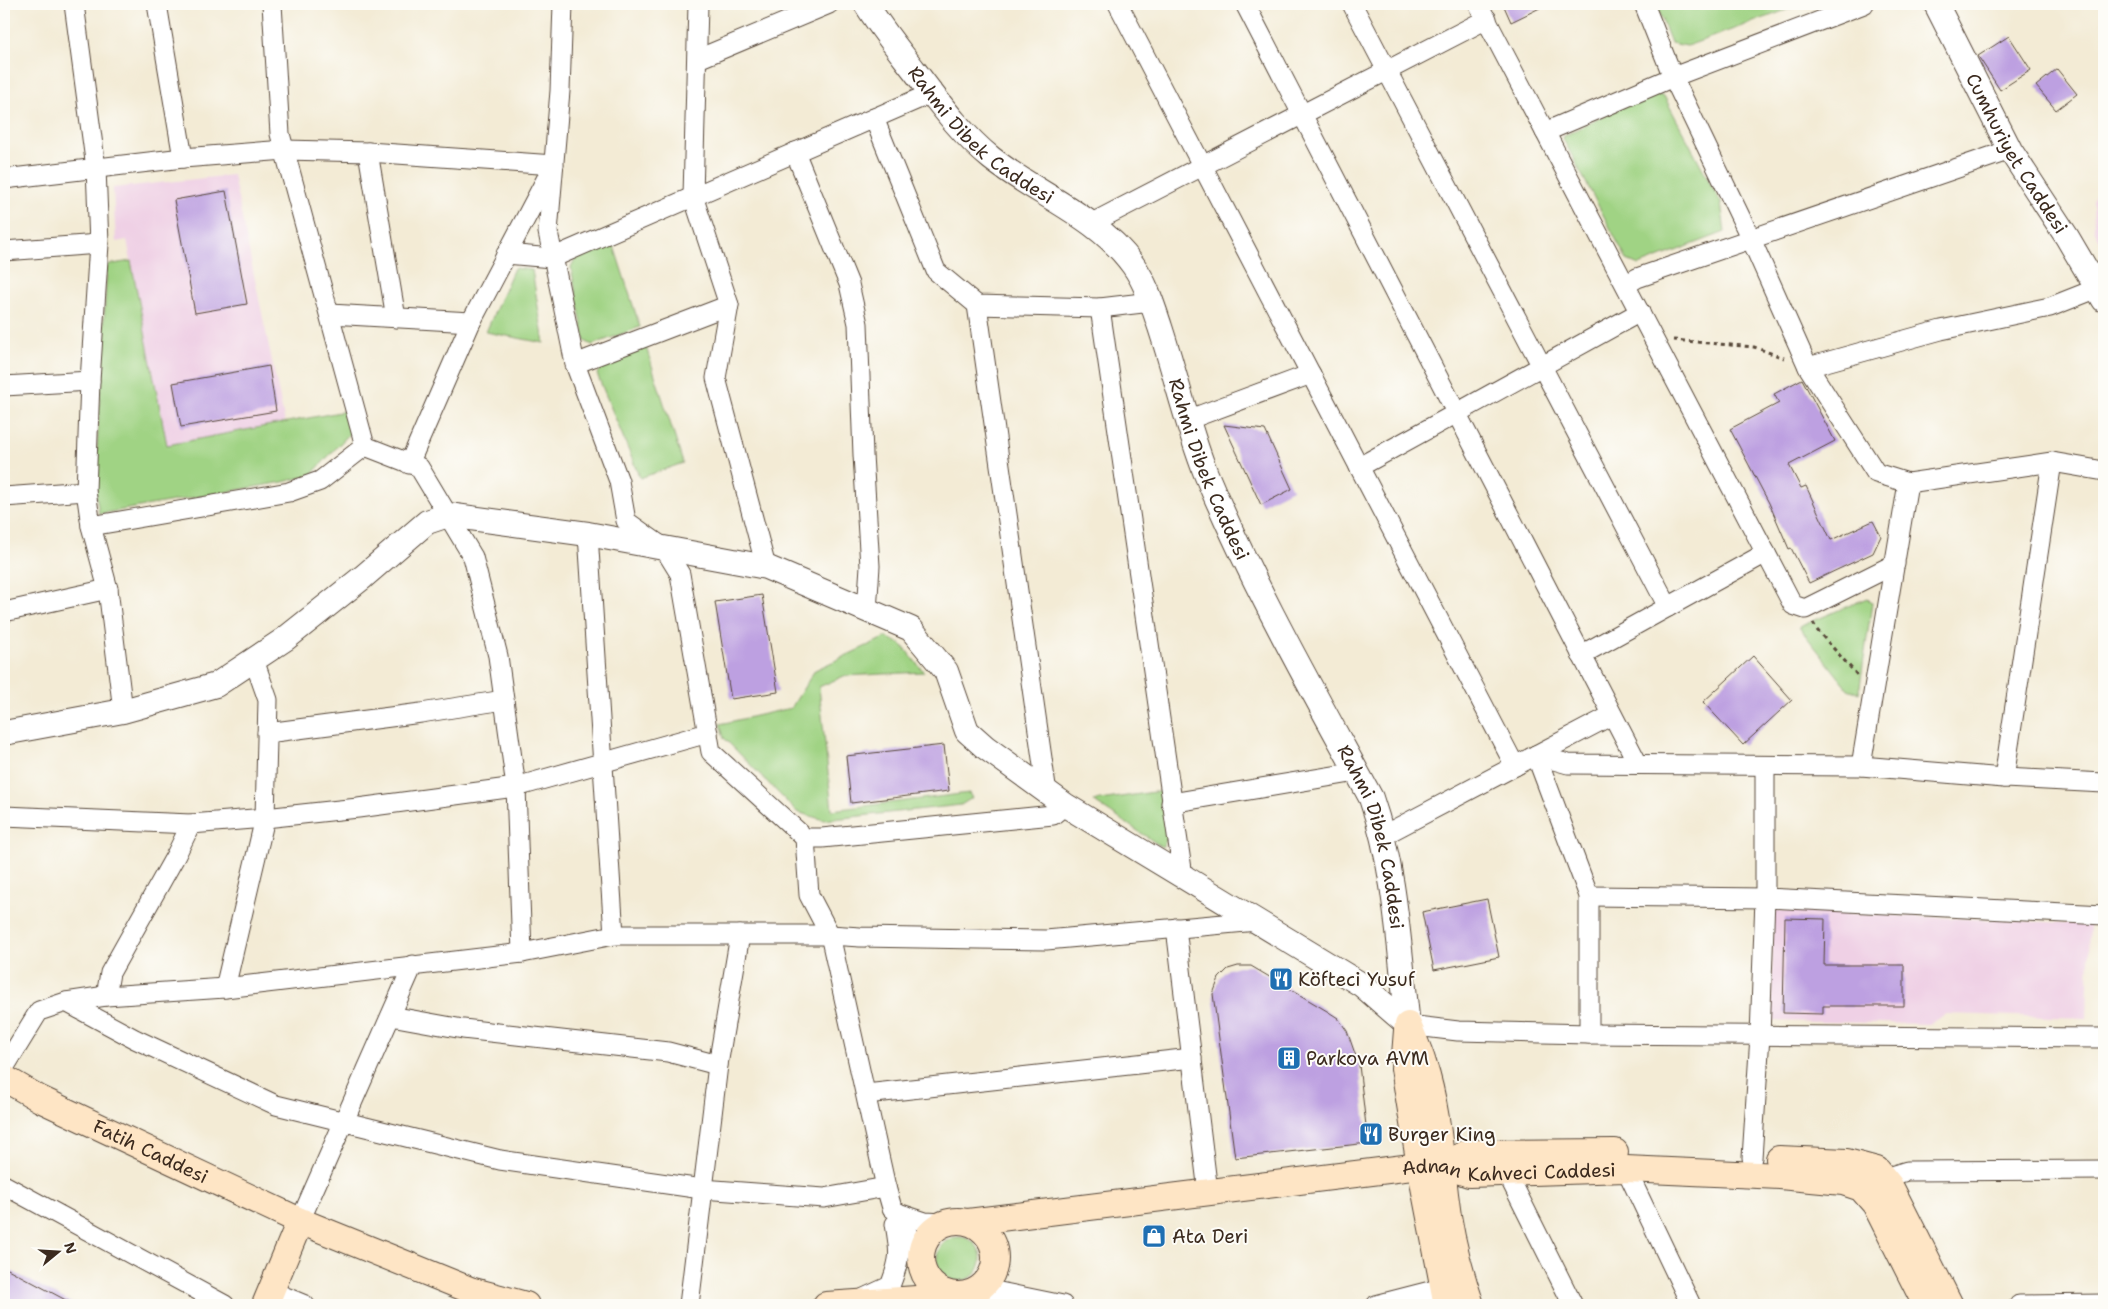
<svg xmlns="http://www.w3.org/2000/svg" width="2108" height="1309" viewBox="0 0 2108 1309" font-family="'Shantell Sans',sans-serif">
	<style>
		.built { fill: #efd0e5 }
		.green { fill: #a0d384; stroke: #6e7e51 }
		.building { fill: #bda0e1 }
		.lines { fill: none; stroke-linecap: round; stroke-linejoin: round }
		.minor-casing { stroke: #574739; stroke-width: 21 }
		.tertiary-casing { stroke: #574739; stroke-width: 26 }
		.secondary-casing { stroke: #574739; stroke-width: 28 }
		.path { stroke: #574739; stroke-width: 3; stroke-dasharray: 4 4; stroke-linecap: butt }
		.minor { stroke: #fff; stroke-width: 19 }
		.tertiary { stroke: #fff; stroke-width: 24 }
		.secondary { stroke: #fee5c5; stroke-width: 26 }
		.labels { text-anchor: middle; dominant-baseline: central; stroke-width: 4; stroke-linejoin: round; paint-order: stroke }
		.street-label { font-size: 19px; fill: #3b2a1e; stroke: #fdfcf7 }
		.poi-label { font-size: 19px; fill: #3b2a1e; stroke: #fdfcf7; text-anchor: start }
	</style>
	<rect width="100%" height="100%" fill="#fdfcf7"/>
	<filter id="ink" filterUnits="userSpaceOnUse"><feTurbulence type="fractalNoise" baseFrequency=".02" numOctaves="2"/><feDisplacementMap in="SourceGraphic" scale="10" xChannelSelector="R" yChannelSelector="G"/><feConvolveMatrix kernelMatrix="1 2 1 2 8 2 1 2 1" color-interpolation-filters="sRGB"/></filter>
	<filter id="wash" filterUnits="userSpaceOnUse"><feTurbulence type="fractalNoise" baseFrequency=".0096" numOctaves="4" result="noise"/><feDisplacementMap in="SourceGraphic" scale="20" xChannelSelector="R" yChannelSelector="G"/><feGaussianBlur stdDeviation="1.12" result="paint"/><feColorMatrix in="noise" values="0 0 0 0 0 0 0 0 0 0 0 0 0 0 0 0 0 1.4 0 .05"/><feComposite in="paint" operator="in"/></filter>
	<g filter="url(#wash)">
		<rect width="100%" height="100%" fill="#f3ebd5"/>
		<g class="built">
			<polygon points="2104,171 2104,248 2094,230 2093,200"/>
			<polygon points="233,175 285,423 167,445 127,240 116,242 113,188"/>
			<polygon points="1773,910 2090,924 2087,1018 1946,1014 1929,1024 1771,1021"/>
		</g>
		<g class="green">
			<polygon points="1656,4 1803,4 1687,46 1671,43"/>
			<polygon points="1648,94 1664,96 1721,203 1725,232 1639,265 1627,260 1562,137"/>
			<polygon points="613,243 640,327 592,345 585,341 571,267 576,257"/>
			<polygon points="131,261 167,445 345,411 352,431 311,475 283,482 99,514 95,487 107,265"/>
			<polygon points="514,268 532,270 544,343 486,332"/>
			<polygon points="646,347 683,463 640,478 597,374 603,364"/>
			<polygon points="1867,598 1872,603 1859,693 1848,689 1799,627"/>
			<polygon points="886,637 901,644 924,672 844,676 819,687 832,810 969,793 972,798 961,805 824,820 797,812 724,738 720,724 791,708 815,670"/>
			<polygon points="1161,791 1168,838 1162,847 1093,801"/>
			<circle cx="959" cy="1259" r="22"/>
		</g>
		<g id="blocks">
			<g class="building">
				<polygon points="1503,4 1548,4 1511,22"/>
				<polygon points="2009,36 2031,70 2000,90 1978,56"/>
				<polygon points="2057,69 2077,94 2056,110 2036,86"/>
				<polygon points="226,191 247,304 195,313 174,200"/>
				<polygon points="269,366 276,411 181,427 173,383"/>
				<polygon points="1802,379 1835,441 1789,465 1801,488 1806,486 1831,540 1873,521 1881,536 1873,553 1809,583 1791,548 1789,549 1769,503 1730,429 1779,403 1774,394"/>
				<polygon points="1224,425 1265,430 1292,489 1261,505"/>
				<polygon points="762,595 778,692 731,699 715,602"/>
				<polygon points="1753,656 1792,700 1743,745 1703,702"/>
				<polygon points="944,745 949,791 851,803 846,756"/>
				<polygon points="1487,899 1499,957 1434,970 1422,912"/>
				<polygon points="1785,918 1825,919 1824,965 1904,965 1904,1006 1823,1006 1823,1014 1783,1013"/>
				<polygon points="1238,966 1251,966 1327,1011 1338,1018 1347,1031 1359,1065 1368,1143 1235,1158 1213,994 1219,978 1228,969"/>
				<polygon points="4,1267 75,1305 11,1305 4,1301"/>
			</g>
		</g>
	</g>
	<g filter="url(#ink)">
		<use href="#blocks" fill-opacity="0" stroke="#574739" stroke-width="1"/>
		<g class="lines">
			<g class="minor-casing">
				<g id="minor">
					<polyline points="74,4 96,168 99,244 90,381 86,491 91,526 108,589 123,711"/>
					<polyline points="157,4 183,158"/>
					<polyline points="272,4 280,134 365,446"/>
					<polyline points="563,4 560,91 548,232 575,364 619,481 626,521 664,548 680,574 711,752 805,838 822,838 1053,815 1065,805"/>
					<polyline points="698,4 693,196 729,305 716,378 766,567"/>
					<polyline points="1118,4 1515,766"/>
					<polyline points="1245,4 1638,764"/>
					<polyline points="1352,4 1668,607"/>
					<polyline points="1478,4 1793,605 1805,609 1895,564"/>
					<polyline points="1644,4 1673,77 1751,239 1808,367 1876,473 1908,483 2052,462 2104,471"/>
					<polyline points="698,59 829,4"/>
					<polyline points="874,118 936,271 977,305 1100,308 1151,302"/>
					<polyline points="1545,132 1673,77 1864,4"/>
					<polyline points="368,152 396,318"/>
					<polyline points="795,152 849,284 858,324 863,455 870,566 867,611"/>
					<polyline points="4,179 183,158 285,150 368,152 554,165"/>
					<polyline points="1092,223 1487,19"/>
					<polyline points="4,251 99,244"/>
					<polyline points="506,254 552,258 932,93"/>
					<polyline points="1626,285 1637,278 2010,150"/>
					<polyline points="977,305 1047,793"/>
					<polyline points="1100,308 1183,876"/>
					<polyline points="330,314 471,322"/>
					<polyline points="575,364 729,305"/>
					<polyline points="1808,367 1941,330 2050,307 2098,288"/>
					<polyline points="4,386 90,381"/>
					<polyline points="1187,420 1311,374"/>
					<polyline points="409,464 471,322 550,172"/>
					<polyline points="1359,467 1640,312"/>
					<polyline points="4,497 86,491"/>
					<polyline points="91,526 289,492 320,481 365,446 419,467 473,557 498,656 516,787 522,953"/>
					<polyline points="588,534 614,935"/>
					<polyline points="4,612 108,589"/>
					<polyline points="1581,655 1766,553"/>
					<polyline points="267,733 421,713 504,700"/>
					<polyline points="1536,755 1568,764 1861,766 2004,778 2104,783"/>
					<polyline points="1536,755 1589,896 1589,1034"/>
					<polyline points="1861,766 1908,483"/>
					<polyline points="2004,778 2052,462"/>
					<polyline points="1171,803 1357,772"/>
					<polyline points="4,816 191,824 265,818 358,808 516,787 708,733"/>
					<polyline points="1382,836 1612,715"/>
					<polyline points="805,838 809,895 830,935 886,1187 892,1208 898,1213 920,1261"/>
					<polyline points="1589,896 1765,898 2104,915"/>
					<polyline points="1176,928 1208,1192"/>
					<polyline points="225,988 265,818 268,700 254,660"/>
					<polyline points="106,996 110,973 176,855 191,824"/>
					<polyline points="66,1002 135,1039 276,1105 500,1160 702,1189 824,1198 886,1187"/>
					<polyline points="391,1016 463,1029 668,1052 718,1065"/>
					<polyline points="1408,1025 1458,1031 1589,1034 2104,1038"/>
					<polyline points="4,1068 39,1011 66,1002 106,996 225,988 522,953 614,935 830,935 860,937 1046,940 1257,921"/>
					<polyline points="866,1094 1192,1058"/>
					<polyline points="1752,1158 1760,1036 1765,898 1765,766"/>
					<polyline points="1626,1169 1691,1305"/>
					<polyline points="1507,1173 1573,1305"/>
					<polyline points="1884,1178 1907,1171 2104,1170"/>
					<polyline points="4,1185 225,1305"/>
					<polyline points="898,1213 925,1222 944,1223"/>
					<polyline points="300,1221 413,965"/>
					<polyline points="980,1288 1063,1305"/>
					<polyline points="271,1291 305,1305"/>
					<path d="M864 1298 890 1286C901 1258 900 1253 895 1224"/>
					<polyline points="689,1305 718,1065 740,935"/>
					<polyline points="1376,1305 1442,1288"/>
					<polyline points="2019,1305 2104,1304"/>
				</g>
			</g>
			<g class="tertiary-casing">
				<g id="tertiary">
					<path id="s1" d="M866 4C880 27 897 48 914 70 937 100 961 134 991 158 1037 195 1097 215 1133 265 1146 283 1153 306 1160 327 1176 376 1187 426 1206 474 1253 586 1313 691 1371 798 1396 870 1399 949 1408 1025"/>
					<path id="s2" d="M1936 4 2010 150 2067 237 2104 300"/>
					<polyline points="4,733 123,711 216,685 285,639 363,577 427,522 448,515 588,534 766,567 911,629 946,671 967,731 985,747 1065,805 1362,985 1408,1025"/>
					<polyline points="963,1295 963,1305"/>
				</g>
			</g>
			<g class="secondary-casing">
				<g id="secondary">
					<path d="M1408 1025C1413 1037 1419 1050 1423 1063 1437 1105 1440 1151 1445 1194 1449 1231 1459 1270 1471 1305"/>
					<polyline points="1407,1030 1404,1068 1420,1166 1447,1305"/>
					<path id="s3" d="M4 1078 40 1099 300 1221 470 1290 526 1305"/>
					<polyline points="1779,1159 1847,1162 1877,1170 1890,1186 1950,1305"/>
					<polyline points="1443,1165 1467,1153 1615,1152"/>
					<circle cx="958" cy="1258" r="37"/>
					<path id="s4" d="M968 1222 1420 1166 1443 1165 1469 1174 1626 1169 1780 1176 1843 1182 1861 1188 1875 1204 1926 1305"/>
					<polyline points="265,1305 300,1221"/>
					<polyline points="826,1305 932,1298 945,1293"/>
				</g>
			</g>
			<g class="path">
				<polyline points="1673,340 1754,347 1784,358"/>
				<polyline points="1813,623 1817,630 1859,677"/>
			</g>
			<use href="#minor" class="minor"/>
			<use href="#tertiary" class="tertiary"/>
			<use href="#secondary" class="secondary"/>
		</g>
	</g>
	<defs>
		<g id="restaurant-square" transform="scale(1.25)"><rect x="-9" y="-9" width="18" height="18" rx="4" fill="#1f6fb2" stroke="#fdfcf7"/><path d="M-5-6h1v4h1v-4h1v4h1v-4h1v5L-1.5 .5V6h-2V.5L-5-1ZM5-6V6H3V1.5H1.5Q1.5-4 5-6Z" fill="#fff"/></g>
		<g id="building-square" transform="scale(1.25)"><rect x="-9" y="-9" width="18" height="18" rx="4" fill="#1f6fb2" stroke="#fdfcf7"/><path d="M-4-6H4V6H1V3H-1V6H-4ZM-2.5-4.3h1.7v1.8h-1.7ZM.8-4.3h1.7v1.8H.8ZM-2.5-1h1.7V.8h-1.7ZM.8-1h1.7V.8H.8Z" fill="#fff"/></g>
		<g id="shop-square" transform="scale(1.25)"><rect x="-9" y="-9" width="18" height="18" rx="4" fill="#1f6fb2" stroke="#fdfcf7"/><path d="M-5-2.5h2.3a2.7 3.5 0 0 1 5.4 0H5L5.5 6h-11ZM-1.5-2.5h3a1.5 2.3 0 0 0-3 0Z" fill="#fff"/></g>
	</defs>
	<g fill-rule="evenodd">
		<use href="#restaurant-square" x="1281" y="979"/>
		<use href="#building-square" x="1289" y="1058"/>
		<use href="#restaurant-square" x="1371" y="1134"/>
		<use href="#shop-square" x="1154" y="1236"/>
	</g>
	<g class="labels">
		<g class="street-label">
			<text stroke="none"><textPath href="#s1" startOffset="176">Rahmi Dibek Caddesi</textPath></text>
			<text stroke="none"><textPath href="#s2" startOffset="170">Cumhuriyet Caddesi</textPath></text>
			<text stroke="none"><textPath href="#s1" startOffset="596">Rahmi Dibek Caddesi</textPath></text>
			<text stroke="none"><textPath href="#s1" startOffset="1001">Rahmi Dibek Caddesi</textPath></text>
			<text stroke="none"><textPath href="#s3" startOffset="164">Fatih Caddesi</textPath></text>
			<text stroke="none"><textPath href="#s4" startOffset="545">Adnan Kahveci Caddesi</textPath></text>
		</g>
		<g class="poi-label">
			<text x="1298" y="979">Köfteci Yusuf</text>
			<text x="1306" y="1058">Parkova AVM</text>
			<text x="1388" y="1134">Burger King</text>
			<text x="1172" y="1236">Ata Deri</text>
		</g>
	</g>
	<rect width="2108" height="1309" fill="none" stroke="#fdfcf7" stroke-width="20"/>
	<g transform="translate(58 1252) rotate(72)" stroke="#fdfcf7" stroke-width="4" paint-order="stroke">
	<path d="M0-4L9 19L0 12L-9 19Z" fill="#3b2a1e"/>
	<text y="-8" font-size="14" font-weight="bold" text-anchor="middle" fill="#3b2a1e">N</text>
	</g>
</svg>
